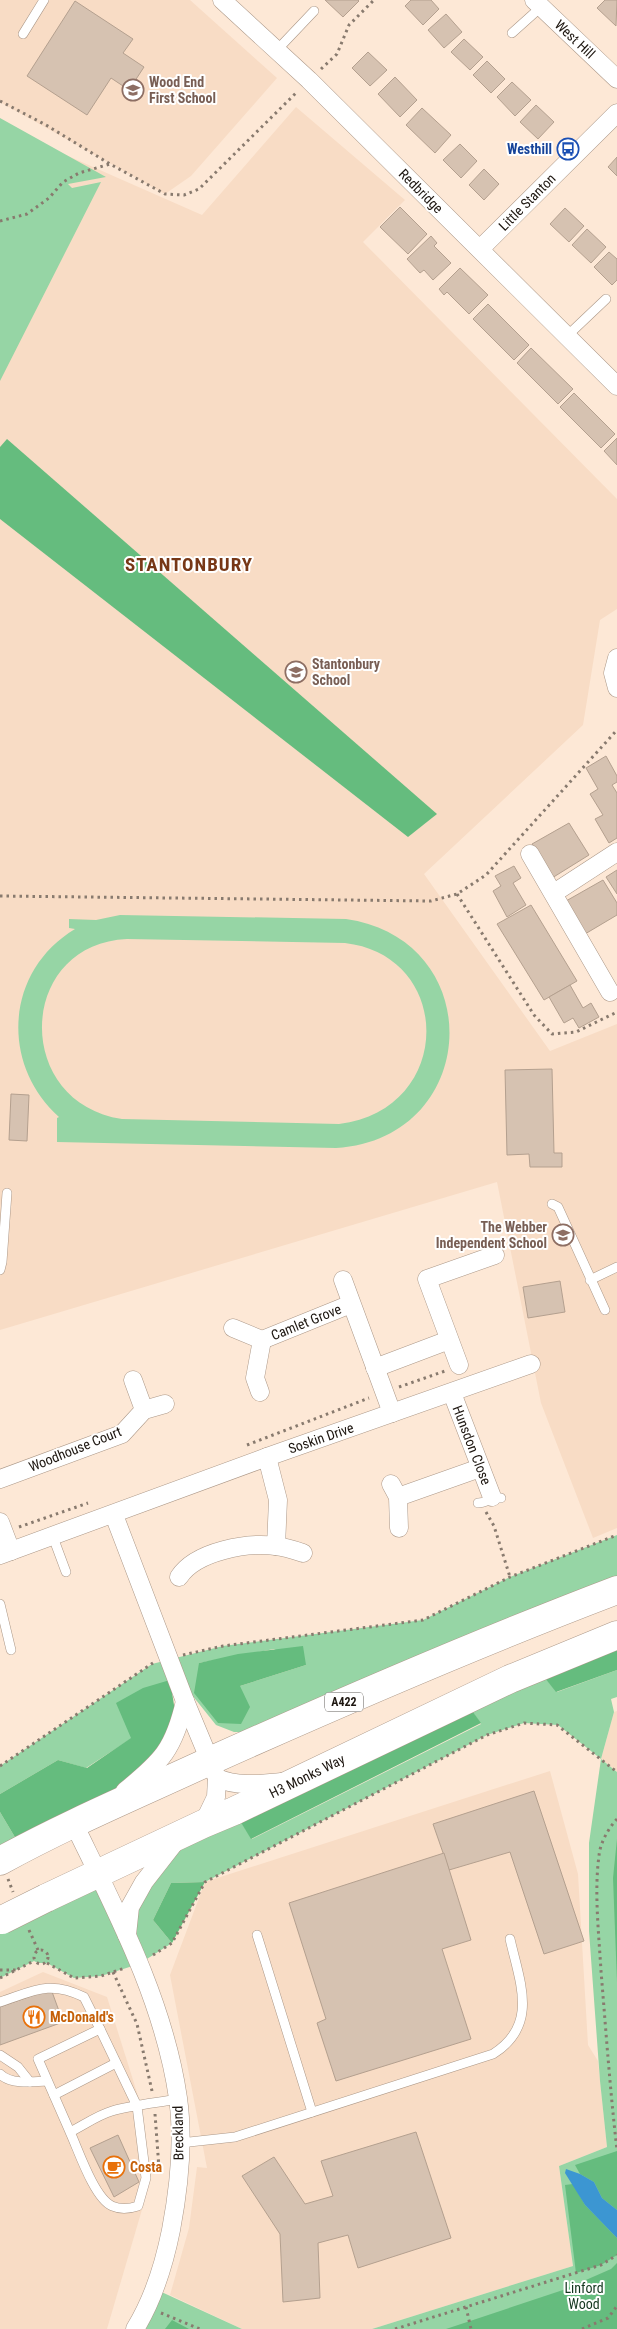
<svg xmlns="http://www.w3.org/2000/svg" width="617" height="2329" viewBox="0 0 617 2329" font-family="'Roboto Condensed',sans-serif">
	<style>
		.built { fill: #f8dcc5 }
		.green { fill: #96d5a5; fill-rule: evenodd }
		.forest { fill: #65bc7e }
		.water { fill: #3c96d2 }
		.building { fill: #d6c2b1; stroke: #b4a08f }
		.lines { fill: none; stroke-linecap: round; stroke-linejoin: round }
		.service-casing { stroke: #ac9888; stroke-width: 10 }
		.minor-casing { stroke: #ac9888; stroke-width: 19 }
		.primary-casing { stroke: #ac9888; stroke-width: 29 }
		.path { stroke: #887a6e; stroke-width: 3; stroke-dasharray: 2.5 4; stroke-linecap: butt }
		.service { stroke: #fff; stroke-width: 9 }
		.minor { stroke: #fff; stroke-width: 18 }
		.primary { stroke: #fff; stroke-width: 28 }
		.primary-bridge-casing { stroke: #ac9888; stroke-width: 29; stroke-linecap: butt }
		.primary-bridge { stroke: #fff; stroke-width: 28 }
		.labels { text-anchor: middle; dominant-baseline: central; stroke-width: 4; stroke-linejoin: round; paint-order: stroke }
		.shield { fill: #fff; stroke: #615c58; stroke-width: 1 }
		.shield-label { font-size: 12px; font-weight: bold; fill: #1d1610 }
		.street-label { font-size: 14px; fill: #1d1610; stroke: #fff }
		.education-label { font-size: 14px; font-weight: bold; fill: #785e54; stroke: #fff; text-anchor: start }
		.transit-label { font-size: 14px; font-weight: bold; fill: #164399; stroke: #fff; text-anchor: end }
		.food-label { font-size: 14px; font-weight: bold; fill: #c56008; stroke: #fff; text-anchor: start }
		.park-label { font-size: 14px; fill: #11351d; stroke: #fff }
		.district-label { font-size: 19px; font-weight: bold; letter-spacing: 1px; fill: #773716; stroke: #fff }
	</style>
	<rect width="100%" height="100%" fill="#fde8d6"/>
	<g class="built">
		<polygon points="0,0 190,0 277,78 191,176 165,194 0,102"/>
		<polygon points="296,107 405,200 363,242 617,499 617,609 600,620 583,725 424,874 550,1051 617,1024 617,1528 593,1538 541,1403 497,1182 0,1330 0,126 202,215"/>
		<polygon points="617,1711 617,1772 601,1759 614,1712"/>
		<polygon points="550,1771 578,1874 588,2045 598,2061 607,2147 559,2166 573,2266 372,2329 242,2329 170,2295 189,2228 197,2167 207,2168 170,1975 205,1882"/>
		<polygon points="43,1972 107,1997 138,2096 143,2206 107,2329 0,2329 0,1992"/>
	</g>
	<g class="green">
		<polygon points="0,118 106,177 68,184 72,188 101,182 0,381"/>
		<path d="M120 915 346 919C490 940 481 1139 336 1148L57 1142V1118L59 1117C0 1064 5 971 75 929L69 928V919L96 920ZM127 939 345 943C455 956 454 1110 339 1124L122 1119C12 1102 17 944 127 939Z"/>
		<path d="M617 1535V1590L254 1732H234L216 1725 192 1695 184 1673 169 1660 170 1680 132 1738 86 1768 58 1760 0 1794V1766L152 1664 223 1646 423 1620 510 1577ZM274 1649 306 1665 240 1686 199 1663Z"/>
		<polygon points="537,1668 557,1692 617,1670 617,1697 611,1699 614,1712 601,1759 617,1772 617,2329 372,2329 573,2266 559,2166 607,2147 600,2081 589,1931 589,1843 601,1759 558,1725 524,1723 487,1735 205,1882 171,1883 153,1920 172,1943 139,1964 101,1976 74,1978 47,1963 38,1963 34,1961 0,1978 0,1921 98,1873 126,1935 160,1861 234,1811 252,1839 481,1724 465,1701"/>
		<polygon points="0,1812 22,1849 0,1861"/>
		<polygon points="155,2289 242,2329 135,2329"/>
	</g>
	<g class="forest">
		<polygon points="7,439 437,814 408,837 0,519 0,447"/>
		<polygon points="617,1635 617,1670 556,1692 537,1668"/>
		<polygon points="303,1646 306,1665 240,1686 250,1707 241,1724 218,1723 194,1693 199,1663 238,1654"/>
		<polygon points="170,1680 178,1730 144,1775 22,1849 0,1812 0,1794 58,1760 87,1768 131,1738 116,1703 143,1688"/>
		<polygon points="465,1701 481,1723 251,1839 234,1811"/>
		<polygon points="617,1839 617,1982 613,1878"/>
		<polygon points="205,1882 172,1943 153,1920 171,1883"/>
		<polygon points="617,2151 617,2210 602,2198 594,2182 580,2174 575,2165"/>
		<polygon points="573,2184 585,2205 617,2238 617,2255 601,2265 576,2273 565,2185"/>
		<polygon points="617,2263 617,2329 446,2329 563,2290 611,2269"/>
		<polygon points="172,2320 189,2329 165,2329"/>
	</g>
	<polygon class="water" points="566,2169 580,2174 594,2182 602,2198 617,2210 617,2238 585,2205 565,2173"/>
	<g class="building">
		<polygon points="325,0 358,0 359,1 343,17"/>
		<polygon points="411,0 431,0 439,9 423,25 405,6"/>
		<polygon points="605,0 617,0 616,26 597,8"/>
		<polygon points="75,1 133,39 123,53 144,67 129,90 111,78 87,115 27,76"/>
		<polygon points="446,14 462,32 444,48 428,30"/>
		<polygon points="464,39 483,57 470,70 451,52"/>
		<polygon points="368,52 387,70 370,86 352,68"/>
		<polygon points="487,61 505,79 491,93 473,75"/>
		<polygon points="395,77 417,100 400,117 378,94"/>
		<polygon points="512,82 531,100 515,116 497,97"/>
		<polygon points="536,105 554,122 538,139 520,122"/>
		<polygon points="422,108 451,135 435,153 406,125"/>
		<polygon points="460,144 477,161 461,178 443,160"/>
		<polygon points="617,157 617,176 608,167"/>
		<polygon points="484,169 499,184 484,200 469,185"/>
		<polygon points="400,207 427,234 408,254 380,227"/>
		<polygon points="565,208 584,226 569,242 550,224"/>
		<polygon points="587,229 606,247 591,263 572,245"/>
		<polygon points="431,236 437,243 434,246 451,263 433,280 424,270 420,273 407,259"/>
		<polygon points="609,252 617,259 617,280 612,285 594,267"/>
		<polygon points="460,268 488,295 469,314 447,292 444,295 439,289"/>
		<polygon points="488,304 529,345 514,360 473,319"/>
		<polygon points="531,348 573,389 558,404 517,363"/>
		<polygon points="574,393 615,434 601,448 560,407"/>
		<polygon points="617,438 617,465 604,451"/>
		<polygon points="606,756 617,776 617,782 612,785 617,793 617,838 609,843 595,819 603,815 590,794 598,789 586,768"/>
		<polygon points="569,823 589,855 552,878 532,844"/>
		<polygon points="514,866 521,878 513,883 526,905 507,917 493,891 501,886 495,876"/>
		<polygon points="617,870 617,894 606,877"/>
		<polygon points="603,880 617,903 617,915 585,934 566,901"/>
		<polygon points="531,905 577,981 544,1000 497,924"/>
		<polygon points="570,985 583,1008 591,1003 599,1017 579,1028 573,1018 564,1023 549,997"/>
		<polygon points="552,1069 554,1153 562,1153 562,1167 530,1167 529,1154 507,1155 505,1070"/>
		<polygon points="11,1094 29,1095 27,1141 9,1140"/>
		<polygon points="560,1281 565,1312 528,1318 523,1287"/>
		<polygon points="534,1791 584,1941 544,1954 510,1852 449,1870 433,1824"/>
		<polygon points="444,1853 471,1940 442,1949 471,2039 336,2081 317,2023 326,2019 289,1903"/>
		<polygon points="51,1989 63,2022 0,2045 0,2007"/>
		<polygon points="416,2132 451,2238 358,2268 348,2235 318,2243 320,2298 283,2302 280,2234 242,2176 274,2157 305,2204 333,2196 321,2161"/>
		<polygon points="118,2135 139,2182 114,2197 90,2148"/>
	</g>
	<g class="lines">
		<g class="service-casing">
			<g id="service">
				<polyline points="512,33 541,7"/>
				<polyline points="23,34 44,0"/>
				<polyline points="277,50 314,11"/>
				<polyline points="567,336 606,299"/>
				<polyline points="552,1204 558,1207 605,1310"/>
				<polyline points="0,1270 2,1262 7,1193"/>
				<polyline points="590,1280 617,1267"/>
				<path d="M478 1503C487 1503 491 1497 501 1498"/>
				<polyline points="53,1537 66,1572"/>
				<polyline points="0,1604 11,1650"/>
				<polyline points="257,1935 312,2112"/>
				<path d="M0 2002C34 1991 49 1980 84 1997L100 2029"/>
				<polyline points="0,2055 18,2067 30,2082"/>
				<path d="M0 2074C11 2085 33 2082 47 2081"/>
				<polyline points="54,2095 116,2063"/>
				<path d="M70 2132C78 2149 94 2198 112 2206 121 2210 129 2209 138 2206L146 2178 137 2106 100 2029 38 2059 70 2132C84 2125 98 2115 112 2111 133 2105 156 2103 178 2099"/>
				<path d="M180 2143 235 2137 493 2054C539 2025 520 1983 510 1939"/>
			</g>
		</g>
		<g class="minor-casing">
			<g id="minor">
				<polyline points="222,0 309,80 617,386"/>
				<polyline points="534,0 617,79"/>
				<polyline points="480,249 617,113"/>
				<polyline points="617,658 613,673 617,688"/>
				<polyline points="530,854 610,992"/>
				<polyline points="554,893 617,852"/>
				<polyline points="343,1280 392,1413"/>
				<polyline points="233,1328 262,1340 255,1378 260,1392"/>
				<polyline points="262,1340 351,1304"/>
				<polyline points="459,1365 427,1279 495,1255"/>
				<polyline points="375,1368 449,1340"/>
				<polyline points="133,1380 144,1410"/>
				<polyline points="452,1393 492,1497"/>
				<polyline points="267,1457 278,1500 276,1546"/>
				<polyline points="0,1479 122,1434 144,1410 165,1404"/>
				<polyline points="391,1484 398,1497 399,1528"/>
				<polyline points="398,1497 480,1468"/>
				<polyline points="114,1515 185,1701 217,1778 216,1797 203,1824"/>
				<polyline points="0,1522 11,1551"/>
				<polyline points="0,1555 267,1457 531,1364"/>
				<path d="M179 1577C196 1551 248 1542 276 1546 285 1547 294 1550 303 1553"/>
				<path d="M217 1778C237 1787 260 1784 281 1782"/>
				<path d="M125 1791C162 1761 174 1749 185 1701"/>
				<path d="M74 1824C116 1911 164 2001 178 2098 184 2141 179 2188 171 2230 164 2265 154 2298 135 2329"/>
				<polyline points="127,1935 130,1907 144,1882 176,1841"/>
			</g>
		</g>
		<g class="primary-casing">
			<g id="primary">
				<path d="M0 1861C69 1823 141 1793 212 1760 346 1700 480 1642 617 1590"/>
				<polyline points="46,1898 203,1824 234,1811 510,1679 617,1635"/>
			</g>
		</g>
		<g class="path">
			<polyline points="321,69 337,54 349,25 374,0"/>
			<polyline points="0,101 46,125 110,164 165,194 184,195 199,189 298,91"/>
			<polyline points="0,221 27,214 49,198 63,182 79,173 110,164"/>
			<polyline points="457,894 534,1015 552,1034 576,1032 617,1012"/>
			<polyline points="0,896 431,901 457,894 486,875 617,730"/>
			<polyline points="399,1387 445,1371"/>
			<polyline points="247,1445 369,1398"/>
			<polyline points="486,1512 494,1526 510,1577"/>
			<polyline points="19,1527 88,1503"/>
			<polyline points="183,1655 223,1646 423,1620 510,1577 617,1535"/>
			<polyline points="0,1766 153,1663"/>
			<path d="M617 1819C608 1829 600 1843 599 1856 594 1891 599 1936 601 1971 606 2031 610 2090 617 2150"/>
			<polyline points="8,1879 13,1892"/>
			<polyline points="29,1930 38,1950"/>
			<circle cx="41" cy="1957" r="7"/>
			<polyline points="153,1955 172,1943 205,1882 487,1735 524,1723 557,1725 617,1772"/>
			<polyline points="47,1963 74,1978 101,1976 125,1968"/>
			<polyline points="0,1970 17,1970"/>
			<polyline points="113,1972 137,2024 152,2091"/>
			<polyline points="0,1978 34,1961"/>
			<polyline points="62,2019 78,2013"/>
			<polyline points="155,2114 159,2168"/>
			<polyline points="466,2307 471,2329"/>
			<polyline points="161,2313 200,2329"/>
			<polyline points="395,2329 601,2265 617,2255"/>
			<polyline points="582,2329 608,2318 617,2306"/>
		</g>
		<use href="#service" class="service"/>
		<use href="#minor" class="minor"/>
		<use href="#primary" class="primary"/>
		<g class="primary-bridge-casing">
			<polyline id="primary-bridge" points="2,1920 46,1898"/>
		</g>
		<use href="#primary-bridge" class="primary-bridge"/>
	</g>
	<defs>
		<g id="school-ring" transform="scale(1.125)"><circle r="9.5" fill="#fff" stroke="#8d6e63" stroke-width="1.5"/><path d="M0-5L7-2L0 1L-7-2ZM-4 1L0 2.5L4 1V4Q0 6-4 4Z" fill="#8d6e63"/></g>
		<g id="bus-ring" transform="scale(1.125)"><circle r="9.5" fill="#fff" stroke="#1a4fb4" stroke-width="1.5"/><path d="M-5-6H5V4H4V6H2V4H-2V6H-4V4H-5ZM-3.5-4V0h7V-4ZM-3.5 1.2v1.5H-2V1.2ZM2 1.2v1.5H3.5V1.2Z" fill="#1a4fb4"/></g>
		<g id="restaurant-ring" transform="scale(1.125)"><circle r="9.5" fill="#fff" stroke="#e8710a" stroke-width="1.5"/><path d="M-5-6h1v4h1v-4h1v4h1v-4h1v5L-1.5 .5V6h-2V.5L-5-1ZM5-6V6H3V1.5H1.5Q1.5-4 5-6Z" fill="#e8710a"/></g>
		<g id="cafe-ring" transform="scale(1.125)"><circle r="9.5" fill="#fff" stroke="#e8710a" stroke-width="1.5"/><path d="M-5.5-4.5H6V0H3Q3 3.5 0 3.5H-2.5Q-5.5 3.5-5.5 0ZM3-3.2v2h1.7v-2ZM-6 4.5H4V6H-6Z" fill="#e8710a"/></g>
	</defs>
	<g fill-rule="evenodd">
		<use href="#school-ring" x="133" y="90"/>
		<use href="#bus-ring" x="568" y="149"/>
		<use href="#school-ring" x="296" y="672"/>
		<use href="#school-ring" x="563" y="1235"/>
		<use href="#restaurant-ring" x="34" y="2017"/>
		<use href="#cafe-ring" x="114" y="2167"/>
	</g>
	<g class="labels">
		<rect class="shield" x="325" y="1692.5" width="38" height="19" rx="4"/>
		<g class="shield-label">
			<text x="344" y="1702">A422</text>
		</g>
		<g class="street-label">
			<text transform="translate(575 39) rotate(43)">West Hill</text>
			<text transform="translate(421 191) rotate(45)">Redbridge</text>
			<text transform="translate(527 202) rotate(-45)">Little Stanton</text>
			<text transform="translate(306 1322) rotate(-22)">Camlet Grove</text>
			<text transform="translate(321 1438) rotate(-19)">Soskin Drive</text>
			<text transform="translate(472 1445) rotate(69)">Hunsdon Close</text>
			<text transform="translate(75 1449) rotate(-22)">Woodhouse Court</text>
			<text transform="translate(307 1776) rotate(-26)">H3 Monks Way</text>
			<text transform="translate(178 2133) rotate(-91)">Breckland</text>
		</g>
		<g class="education-label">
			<text x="149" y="82">Wood End<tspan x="149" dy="16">First School</tspan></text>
			<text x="312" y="664">Stantonbury<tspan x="312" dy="16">School</tspan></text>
			<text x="547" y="1227" text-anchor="end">The Webber<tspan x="547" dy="16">Independent School</tspan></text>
		</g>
		<g class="transit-label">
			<text x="552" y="149">Westhill</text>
		</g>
		<g class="food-label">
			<text x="50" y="2017">McDonald's</text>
			<text x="130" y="2167">Costa</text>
		</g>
		<g class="park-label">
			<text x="584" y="2288">Linford<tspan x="584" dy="16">Wood</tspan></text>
		</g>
		<g class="district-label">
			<text x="189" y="564">STANTONBURY</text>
		</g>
	</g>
</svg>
